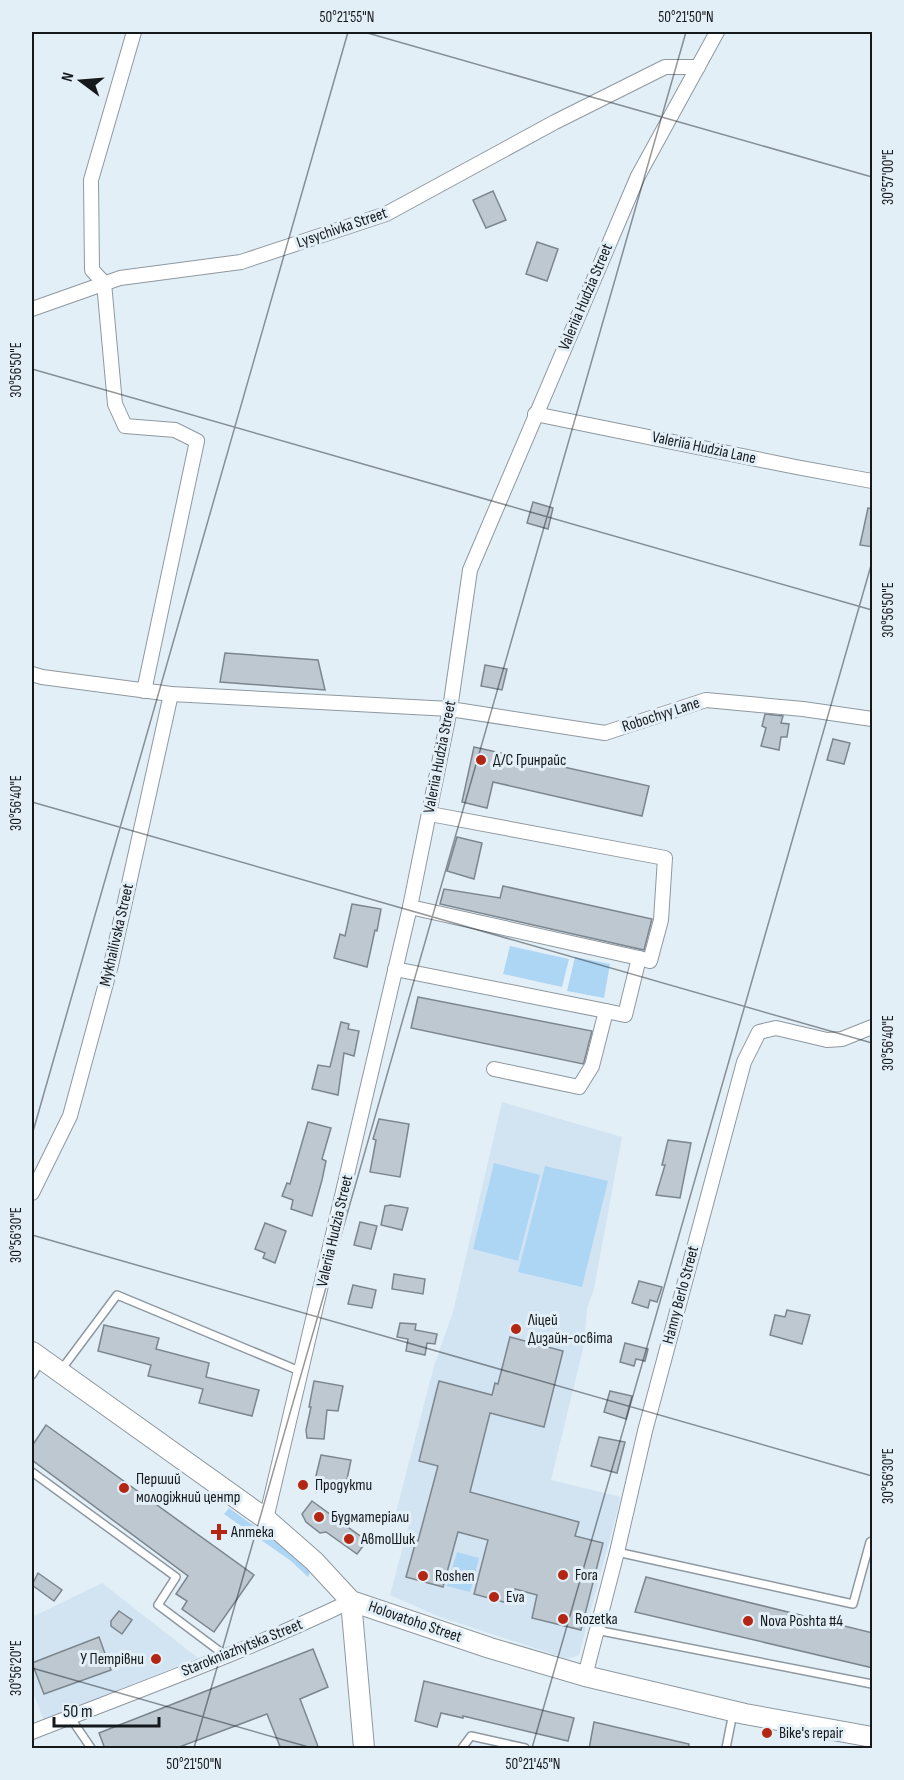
<svg xmlns="http://www.w3.org/2000/svg" width="904" height="1780" viewBox="0 0 904 1780" font-family="'Sofia Sans Condensed',sans-serif">
	<style>
		.built { fill: #d2e4f2 }
		.green { fill: #add6f5 }
		.building { fill: #bdc8d1; stroke: #7c868e; stroke-width: 1.5 }
		.lines { fill: none; stroke-linecap: round; stroke-linejoin: round }
		.lane-casing { stroke: #8e98a0; stroke-width: 10 }
		.street-casing { stroke: #8e98a0; stroke-width: 16 }
		.secondary-casing { stroke: #8e98a0; stroke-width: 22 }
		.lane { stroke: #fff; stroke-width: 7 }
		.street { stroke: #fff; stroke-width: 14 }
		.secondary { stroke: #fff; stroke-width: 20 }
		.ticks { fill: none; stroke: #15191c; stroke-width: 1.5; stroke-opacity: 0.45 }
		.poi-dot { fill: #b32613; stroke: #e3eff7; stroke-width: 2 }
		.labels { text-anchor: middle; dominant-baseline: central; stroke-width: 6; stroke-linejoin: round; paint-order: stroke }
		.street-label { font-size: 16px; fill: #15191c; stroke: #e3eff7 }
		.poi-label { font-size: 16px; fill: #15191c; stroke: #e3eff7; text-anchor: start }
		.neatline { fill: none; stroke: #15191c; stroke-width: 2 }
		.ticks-label { font-size: 15px; text-anchor: middle; fill: #15191c }
	</style>
	<rect width="100%" height="100%" fill="#e3eff7"/>
	<g class="built">
		<polygon points="502,1102 622,1137 594,1289 587,1309 584,1345 551,1480 621,1497 579,1655 568,1659 440,1617 390,1595 410,1520 395,1516 434,1366 453,1312"/>
		<polygon points="102,1583 198,1658 44,1721 32,1689 32,1617"/>
	</g>
	<g class="green">
		<polygon points="510,946 569,959 562,987 503,974"/>
		<polygon points="575,957 610,964 604,998 567,991"/>
		<polygon points="494,1163 540,1175 518,1261 473,1249"/>
		<polygon points="545,1166 608,1181 582,1287 518,1272"/>
		<polygon points="229,1508 306,1563 311,1570 308,1577 291,1561 224,1514"/>
		<polygon points="457,1552 479,1558 470,1592 447,1586"/>
	</g>
	<g class="building">
		<polygon points="493,191 506,220 486,228 473,200"/>
		<polygon points="537,242 558,249 547,281 526,274"/>
		<polygon points="533,502 553,508 548,529 527,523"/>
		<polygon points="868,508 873,509 873,547 860,545"/>
		<polygon points="225,653 318,660 325,690 220,682"/>
		<polygon points="485,665 507,669 502,690 481,686"/>
		<polygon points="765,714 783,716 781,723 789,724 787,737 781,737 779,750 761,746 766,728 762,726"/>
		<polygon points="833,739 850,743 844,764 827,760"/>
		<polygon points="474,747 649,786 642,816 493,782 487,808 462,802"/>
		<polygon points="457,837 482,843 474,879 447,871"/>
		<polygon points="503,886 652,919 644,950 440,904 444,889 500,898"/>
		<polygon points="352,904 381,909 377,931 375,930 367,967 334,958 340,934 345,936"/>
		<polygon points="418,997 592,1031 584,1062 583,1064 411,1028"/>
		<polygon points="341,1022 349,1024 348,1029 359,1031 354,1056 344,1053 338,1095 312,1089 318,1065 330,1067"/>
		<polygon points="379,1119 409,1124 400,1177 370,1172 376,1140 373,1139"/>
		<polygon points="308,1122 331,1128 322,1159 326,1161 322,1180 312,1216 291,1209 293,1200 282,1196 287,1183 290,1184"/>
		<polygon points="668,1140 691,1143 680,1198 656,1195 665,1165 662,1165"/>
		<polygon points="391,1205 408,1208 402,1230 381,1225 385,1206"/>
		<polygon points="360,1222 377,1226 371,1249 354,1245"/>
		<polygon points="265,1223 286,1231 275,1263 263,1258 265,1253 255,1249"/>
		<polygon points="394,1274 425,1279 423,1294 392,1289"/>
		<polygon points="639,1281 662,1287 657,1302 650,1300 648,1308 632,1303"/>
		<polygon points="353,1285 376,1290 372,1308 348,1304"/>
		<polygon points="787,1310 810,1315 802,1344 770,1335 775,1315 785,1317"/>
		<polygon points="400,1323 416,1324 415,1330 437,1334 435,1344 427,1343 425,1355 406,1351 408,1339 397,1337"/>
		<polygon points="104,1325 159,1338 156,1349 209,1363 206,1377 259,1390 252,1416 199,1403 203,1389 148,1376 151,1365 98,1351"/>
		<polygon points="510,1337 563,1351 544,1427 490,1413 470,1492 579,1522 575,1536 603,1543 581,1630 532,1618 537,1595 515,1589 511,1604 474,1594 488,1540 458,1532 443,1587 406,1577 416,1541 418,1541 438,1466 419,1461 439,1381 492,1395 495,1383 498,1384"/>
		<polygon points="625,1343 648,1349 645,1361 636,1359 634,1366 620,1362"/>
		<polygon points="314,1381 343,1386 338,1411 327,1410 324,1439 307,1438 306,1430 311,1407 309,1407"/>
		<polygon points="610,1391 632,1396 626,1419 604,1412"/>
		<polygon points="46,1425 254,1575 214,1632 182,1609 187,1601 176,1594 188,1576 32,1460 32,1446"/>
		<polygon points="599,1437 625,1442 617,1473 591,1466"/>
		<polygon points="321,1455 351,1460 345,1489 314,1484"/>
		<polygon points="312,1501 367,1541 357,1554 326,1532 320,1533 306,1522 302,1514"/>
		<polygon points="38,1573 62,1590 54,1601 32,1585"/>
		<polygon points="646,1577 873,1633 873,1668 635,1612"/>
		<polygon points="119,1611 132,1620 122,1634 111,1626 111,1621"/>
		<polygon points="99,1637 111,1670 44,1694 32,1663"/>
		<polygon points="313,1649 328,1687 300,1699 319,1749 281,1749 267,1714 174,1749 105,1749 99,1733"/>
		<polygon points="424,1681 574,1718 568,1741 463,1716 463,1718 441,1713 437,1727 415,1721"/>
		<polygon points="594,1722 689,1744 688,1749 589,1749"/>
	</g>
	<g class="lines">
		<g class="lane-casing">
			<g id="lane">
				<polyline points="61,1370 117,1295 302,1372"/>
				<polyline points="32,1375 41,1360"/>
				<polyline points="32,1472 176,1577 158,1605 226,1656"/>
				<polyline points="617,1552 853,1604 870,1542 872,1541"/>
				<polyline points="596,1630 872,1684"/>
				<polyline points="70,1717 91,1748"/>
				<polyline points="462,1748 471,1736 525,1748"/>
				<polyline points="726,1748 733,1713"/>
			</g>
		</g>
		<g class="street-casing">
			<g id="street">
				<polyline points="134,32 91,180 92,270 104,283 115,404 125,426 175,430 197,441 144,691"/>
				<polyline points="32,309 120,278 241,262 386,214 555,122 665,67 698,67"/>
				<polyline points="535,414 796,467 872,481"/>
				<polyline points="32,674 42,677 171,694 450,709 605,733 706,700 803,709 872,719"/>
				<polyline points="430,814 665,858 661,920 650,961 639,958"/>
				<polyline points="410,907 639,958 625,1015 606,1011"/>
				<polyline points="395,969 606,1011 592,1066 579,1087 494,1069"/>
				<polyline points="32,1193 70,1116 111,965 171,694"/>
				<polyline points="266,1519 410,907 450,709 470,570 638,176 717,32"/>
				<polyline points="585,1676 617,1552 645,1431 744,1062 759,1032 776,1028 827,1040 842,1039 872,1027"/>
				<path d="M32 1732C139 1690 247 1651 351 1601"/>
			</g>
		</g>
		<g class="secondary-casing">
			<g id="secondary">
				<polyline points="32,1352 266,1519 314,1561 351,1601 490,1648 585,1676 745,1714 872,1737"/>
				<polyline points="351,1601 364,1748"/>
			</g>
		</g>
		<use href="#lane" class="lane"/>
		<use href="#street" class="street"/>
		<use href="#secondary" class="secondary"/>
	</g>
	<path class="ticks" d="M364 32 872 177M32 369 872 610M32 802 872 1043M32 1135 348 32M32 1235 872 1476M32 1668 312 1748M194 1748 686 32M532 1748 872 562M871 1748 872 1742"/>
	<g class="poi-dot">
		<circle cx="481" cy="760" r="6"/>
		<circle cx="516" cy="1329" r="6"/>
		<circle cx="303" cy="1485" r="6"/>
		<circle cx="124" cy="1488" r="6"/>
		<circle cx="319" cy="1517" r="6"/>
		<path d="M216 1523h6v6h6v6h-6v6h-6v-6h-6v-6h6z"/>
		<circle cx="349" cy="1539" r="6"/>
		<circle cx="563" cy="1575" r="6"/>
		<circle cx="423" cy="1576" r="6"/>
		<circle cx="494" cy="1597" r="6"/>
		<circle cx="563" cy="1619" r="6"/>
		<circle cx="748" cy="1621" r="6"/>
		<circle cx="156" cy="1659" r="6"/>
		<circle cx="767" cy="1733" r="6"/>
	</g>
	<g class="labels">
		<g class="street-label">
			<text transform="translate(342 228) rotate(-19)">Lysychivka Street</text>
			<text transform="translate(586 297) rotate(-67)">Valeriia Hudzia Street</text>
			<text transform="translate(704 448) rotate(12)">Valeriia Hudzia Lane</text>
			<text transform="translate(661 715) rotate(-18)">Robochyy Lane</text>
			<text transform="translate(440 757) rotate(-79)">Valeriia Hudzia Street</text>
			<text transform="translate(117 935) rotate(-77)">Mykhailivska Street</text>
			<text transform="translate(335 1231) rotate(-77)">Valeriia Hudzia Street</text>
			<text transform="translate(681 1295) rotate(-75)">Hanny Berlo Street</text>
			<text transform="translate(415 1622) rotate(19)">Holovatoho Street</text>
			<text transform="translate(242 1648) rotate(-22)">Starokniazhytska Street</text>
		</g>
		<g class="poi-label">
			<text x="493" y="760">Д/С Гринрайс</text>
			<text x="528" y="1320">Ліцей<tspan x="528" dy="18">Дизайн-освіта</tspan></text>
			<text x="136" y="1479">Перший<tspan x="136" dy="18">молодіжний центр</tspan></text>
			<text x="315" y="1485">Продукти</text>
			<text x="331" y="1517">Будматеріали</text>
			<text x="231" y="1532">Аптека</text>
			<text x="361" y="1539">АвтоШик</text>
			<text x="575" y="1575">Fora</text>
			<text x="435" y="1576">Roshen</text>
			<text x="506" y="1597">Eva</text>
			<text x="575" y="1619">Rozetka</text>
			<text x="760" y="1621">Nova Poshta #4</text>
			<text x="144" y="1659" text-anchor="end">У Петрівни</text>
			<text x="779" y="1733">Bike's repair</text>
		</g>
	</g>
	<rect width="904" height="1780" fill="none" stroke="#e3eff7" stroke-width="66"/>
	<g transform="translate(81 81) rotate(286)" stroke="#e3eff7" stroke-width="4.5" paint-order="stroke">
	<path d="M0-4.5L10 22L0 15L-10 22Z" fill="#15191c"/>
	<text y="-9" font-size="16" font-weight="bold" text-anchor="middle" fill="#15191c">N</text>
	</g>
	<path d="M54 1717v9h105v-9" fill="none" stroke="#15191c" stroke-width="3"/>
	<text x="63" y="1717" font-size="18" fill="#15191c" stroke="#e3eff7" stroke-width="4.5" paint-order="stroke">50 m</text>
	<rect x="33" y="33" width="838" height="1714" class="neatline"/>
	<g class="ticks-label">
		<text x="347" y="22">50°21'55"N</text>
		<text x="686" y="22">50°21'50"N</text>
		<text transform="translate(888 177) rotate(-90)" y="5">30°57'00"E</text>
		<text transform="translate(16 370) rotate(-90)" y="5">30°56'50"E</text>
		<text transform="translate(888 610) rotate(-90)" y="5">30°56'50"E</text>
		<text transform="translate(16 803) rotate(-90)" y="5">30°56'40"E</text>
		<text transform="translate(888 1043) rotate(-90)" y="5">30°56'40"E</text>
		<text transform="translate(16 1235) rotate(-90)" y="5">30°56'30"E</text>
		<text transform="translate(888 1476) rotate(-90)" y="5">30°56'30"E</text>
		<text transform="translate(16 1668) rotate(-90)" y="5">30°56'20"E</text>
		<text x="194" y="1769">50°21'50"N</text>
		<text x="533" y="1769">50°21'45"N</text>
	</g>
</svg>
